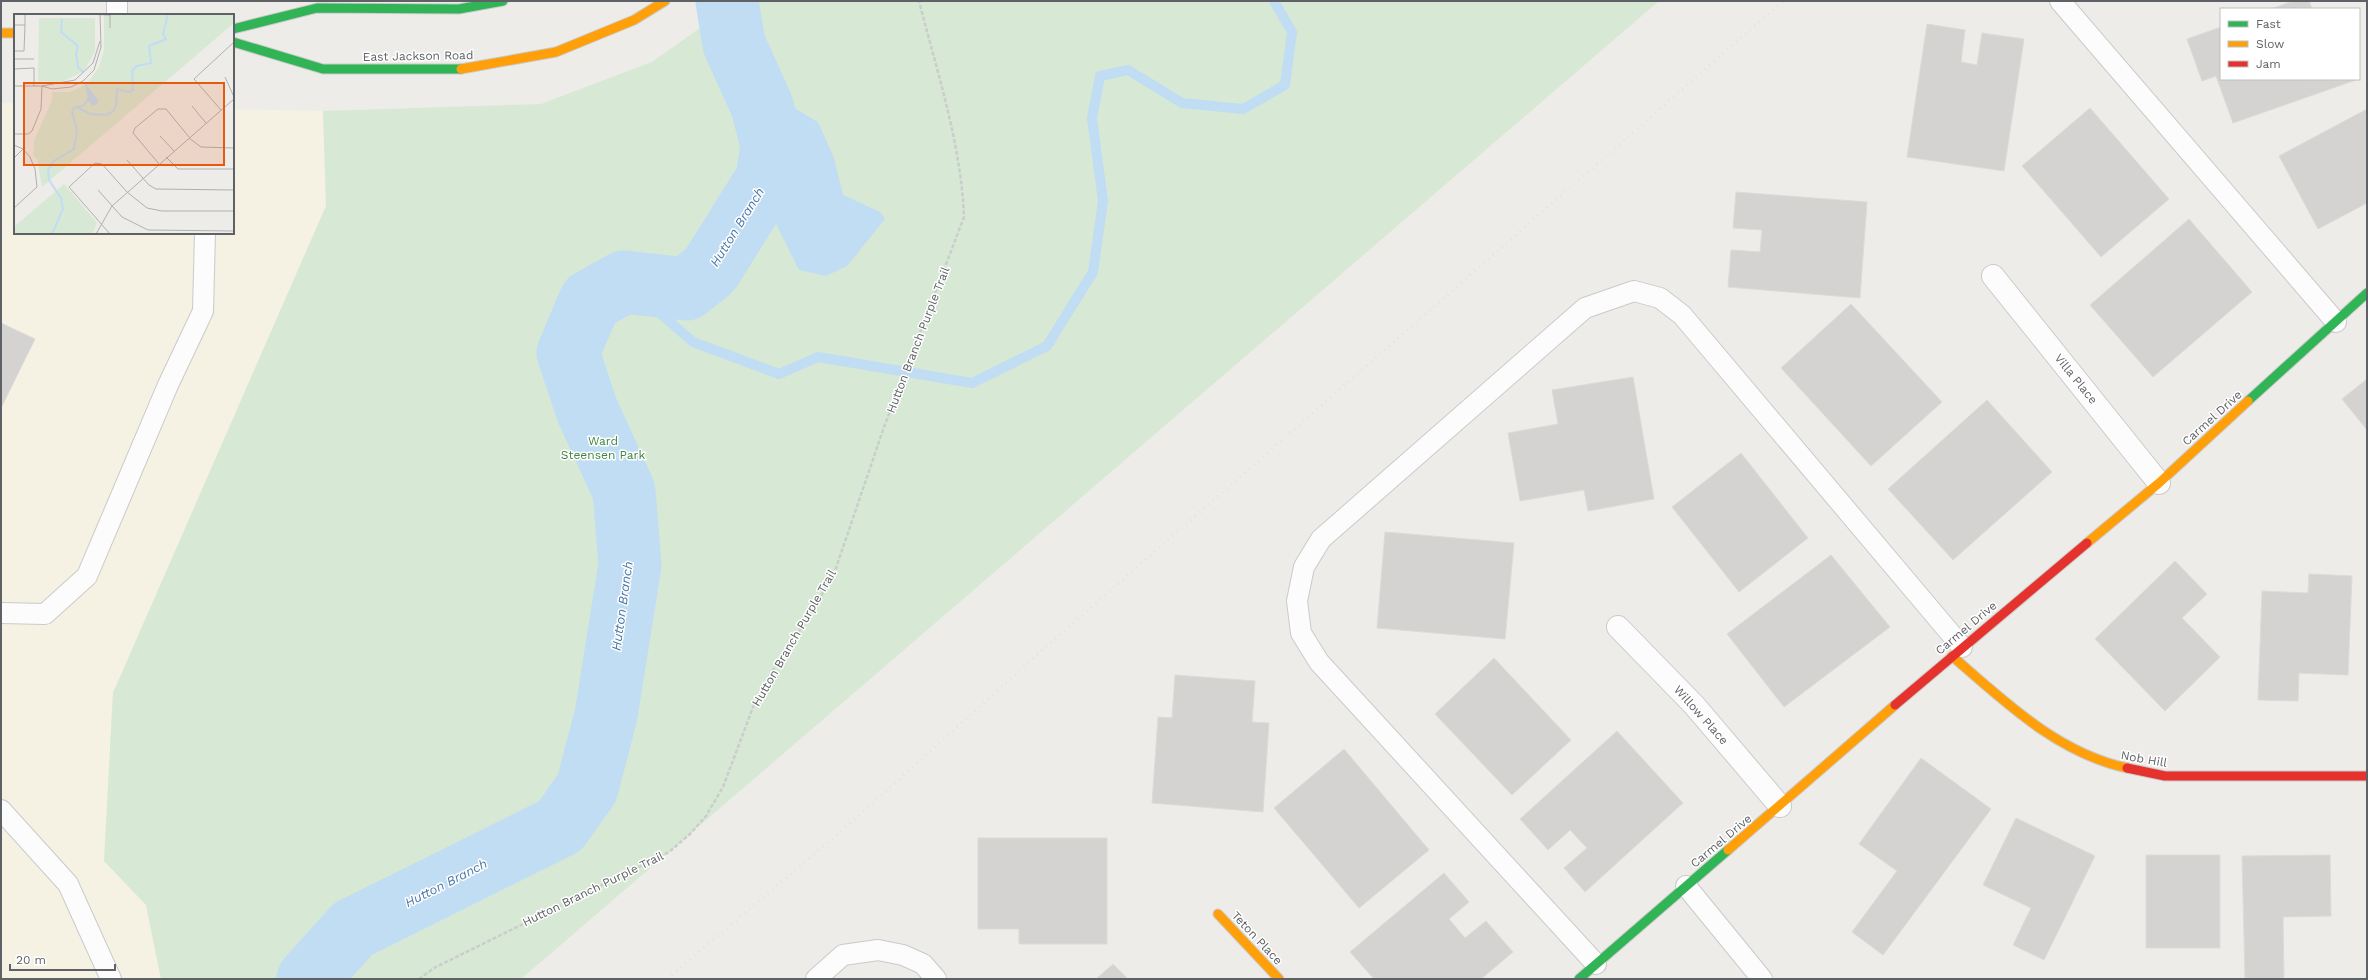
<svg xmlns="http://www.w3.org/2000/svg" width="2368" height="980" viewBox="0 0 2368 980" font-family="'Work Sans',sans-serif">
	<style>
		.commercial { fill: #f5f1e3 }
		.green { fill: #d7e8d5 }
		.water { fill: #c0ddf3 }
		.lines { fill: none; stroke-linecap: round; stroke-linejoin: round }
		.stream { stroke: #c0ddf3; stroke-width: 10 }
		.river { stroke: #c0ddf3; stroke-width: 63 }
		.building { fill: #d4d3d1; stroke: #dcdbd8 }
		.lane-casing { stroke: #cacaca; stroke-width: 22 }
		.street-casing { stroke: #cacaca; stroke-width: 24 }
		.fast-casing { stroke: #cacaca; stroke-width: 11 }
		.slow-casing { stroke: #cacaca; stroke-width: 11 }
		.jam-casing { stroke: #cacaca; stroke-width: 11 }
		.path { stroke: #c9cecb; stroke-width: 2.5; stroke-dasharray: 4 2; stroke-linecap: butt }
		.lane { stroke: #fcfcfc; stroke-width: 20 }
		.street { stroke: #fcfcfc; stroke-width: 22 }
		.fast { stroke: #30b455; stroke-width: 9 }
		.slow { stroke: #ff9f0a; stroke-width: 9 }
		.jam { stroke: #e5322d; stroke-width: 9 }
		.rail { stroke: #e3e3e2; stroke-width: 3; stroke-dasharray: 1 5; stroke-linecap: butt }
		.labels { text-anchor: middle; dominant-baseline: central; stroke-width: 3; stroke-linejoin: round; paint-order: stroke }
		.street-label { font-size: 12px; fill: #5e6165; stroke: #fff }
		.park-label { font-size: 12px; fill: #3d8542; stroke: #fff }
		.water-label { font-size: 13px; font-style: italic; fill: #4b77a9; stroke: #fff }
		.inset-river { fill: none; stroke: #c0ddf3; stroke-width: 2 }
		.inset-road { fill: none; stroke: #b0b0b0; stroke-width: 1 }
		.view { fill: #e8590c; fill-opacity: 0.15; stroke: #e8590c; stroke-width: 2 }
		.inset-edge { fill: none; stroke: #5e6165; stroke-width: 2 }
	</style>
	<rect width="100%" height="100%" fill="#edece8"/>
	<polygon class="commercial" points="1,103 15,103 15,233 233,233 233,109 323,111 326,206 113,693 104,861 146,905 161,979 1,979"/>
	<polygon class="green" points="738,1 1659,1 521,979 161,979 146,905 104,861 113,693 326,206 323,111 541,104 652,62"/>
	<path class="water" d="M765 56 784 102 818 122 834 158 843 195 880 212 885 219 847 266 826 276 799 270 774 220C751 222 751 237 738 253L728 251 718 245 717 232 732 214 760 165 754 113 735 62Z"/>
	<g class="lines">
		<polyline class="stream" points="624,282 693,342 779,374 818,357 972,383 1047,346 1093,272 1103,201 1092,118 1100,76 1128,70 1182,103 1243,109 1285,85 1292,32 1274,1"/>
		<polyline class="river" points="308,979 353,929 560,826 587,788 606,715 630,565 624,491 587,410 568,353 590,301 624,282 686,289 710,270 767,179 772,145 762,106 734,44 727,1"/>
	</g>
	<g class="building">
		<polygon points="2293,1 2309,1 2312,9 2271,9"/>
		<polygon points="1927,24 1965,30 1961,62 1977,65 1982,33 2024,39 2004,171 1907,157"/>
		<polygon points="2221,27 2221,79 2356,80 2233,123 2216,76 2202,81 2187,39"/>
		<polygon points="2090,108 2169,199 2101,257 2022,166"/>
		<polygon points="2367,109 2367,203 2318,229 2279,156"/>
		<polygon points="1736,192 1867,202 1860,298 1728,287 1731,250 1760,252 1762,230 1733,228"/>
		<polygon points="2189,219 2252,292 2153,377 2090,305"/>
		<polygon points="1851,304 1942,402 1871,466 1781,368"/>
		<polygon points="1,323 35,339 1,408"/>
		<polygon points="1633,377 1654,499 1588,511 1584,490 1520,501 1508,433 1558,424 1552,390"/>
		<polygon points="2367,379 2367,430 2342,399"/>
		<polygon points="1987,400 2052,472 1953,560 1888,489"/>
		<polygon points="1741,453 1808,538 1739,592 1672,507"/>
		<polygon points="1385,532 1514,543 1505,639 1377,628"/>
		<polygon points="1831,555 1890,627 1784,707 1727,634"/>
		<polygon points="2175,561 2207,594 2182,618 2220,657 2165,711 2095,639"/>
		<polygon points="2309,574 2352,576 2348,675 2299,673 2298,701 2258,700 2262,591 2308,593"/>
		<polygon points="1494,658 1571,740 1512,795 1435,714"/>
		<polygon points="1175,675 1255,681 1252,722 1269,723 1263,812 1152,803 1158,717 1172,718"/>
		<polygon points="1617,731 1683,803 1585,892 1564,868 1587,848 1570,830 1548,850 1520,819"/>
		<polygon points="1344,749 1429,850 1359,908 1274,808"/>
		<polygon points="1921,758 1991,809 1883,955 1852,932 1897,871 1859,844"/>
		<polygon points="2016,818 2095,856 2044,960 2013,945 2031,908 1983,885"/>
		<polygon points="978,838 1107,838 1107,944 1019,944 1019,929 978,929"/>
		<rect x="2146" y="855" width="74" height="93"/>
		<polygon points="2330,855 2331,916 2283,917 2284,979 2245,979 2242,856"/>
		<polygon points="1444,873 1469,902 1449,919 1465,938 1486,921 1513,952 1481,979 1374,979 1350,952"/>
		<polygon points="1113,964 1128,979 1096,979"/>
	</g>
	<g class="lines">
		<g class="lane-casing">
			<g id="lane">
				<polyline points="117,1 117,15"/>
				<polyline points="2060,1 2336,322"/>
				<polyline points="1,613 45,614 87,576 168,385 203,311 205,233"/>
				<polyline points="1,810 68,884 111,979"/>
				<polyline points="1686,886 1762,979"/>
				<polyline points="1596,964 1319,662 1301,633 1297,601 1304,567 1321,539 1585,308 1634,291 1660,298 1682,315 1962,647"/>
				<polyline points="816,979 843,955 878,950 903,955 923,964 936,979"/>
			</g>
		</g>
		<g class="street-casing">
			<g id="street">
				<polyline points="1993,276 2159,483"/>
				<polyline points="1618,627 1694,705 1780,806"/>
			</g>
		</g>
		<g class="fast-casing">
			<g id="fast">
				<polyline points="233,29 317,8 459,9 503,1"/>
				<polyline points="233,42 323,69 461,69"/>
				<polyline points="2248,401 2367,293"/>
				<polyline points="1579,979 1728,850"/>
			</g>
		</g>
		<g class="slow-casing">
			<g id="slow">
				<polyline points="1,33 15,33"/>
				<polyline points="461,69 556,52 634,20 665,1"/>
				<polyline points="2087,543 2159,483 2248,401"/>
				<path d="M1952 656C2004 701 2057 753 2127 768"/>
				<polyline points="1728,850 1895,705"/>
				<polyline points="1218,914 1279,979"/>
			</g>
		</g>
		<g class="jam-casing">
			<g id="jam">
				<polyline points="1895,705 2087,543"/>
				<polyline points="2127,768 2165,776 2367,776"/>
			</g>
		</g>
		<path class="path" d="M419 979 434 968 669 852 690 834 706 816 723 787 755 702 773 670 814 609 836 568 884 427 964 217C961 143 937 72 919 1"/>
		<use href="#lane" class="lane"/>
		<use href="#street" class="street"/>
		<use href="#fast" class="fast"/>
		<use href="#slow" class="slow"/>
		<use href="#jam" class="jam"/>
		<polyline class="rail" points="667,979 846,827 1048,645 1783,1"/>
	</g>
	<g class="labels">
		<g class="street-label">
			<text transform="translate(418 56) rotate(-1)">East Jackson Road</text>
			<text transform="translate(918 340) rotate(-69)">Hutton Branch Purple Trail</text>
			<text transform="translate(2076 379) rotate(51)">Villa Place</text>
			<text transform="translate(2212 418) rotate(-42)">Carmel Drive</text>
			<text transform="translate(1966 628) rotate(-40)">Carmel Drive</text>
			<text transform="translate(794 638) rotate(-60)">Hutton Branch Purple Trail</text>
			<text transform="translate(1701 715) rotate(48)">Willow Place</text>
			<text transform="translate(2144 759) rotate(10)">Nob Hill</text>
			<text transform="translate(1721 841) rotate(-40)">Carmel Drive</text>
			<text transform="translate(593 889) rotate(-26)">Hutton Branch Purple Trail</text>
			<text transform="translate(1257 938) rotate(47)">Teton Place</text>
		</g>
		<g class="park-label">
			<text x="603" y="441">Ward<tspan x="603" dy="14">Steensen Park</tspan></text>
		</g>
		<g class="water-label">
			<text transform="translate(737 227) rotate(-58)">Hutton Branch</text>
			<text transform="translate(622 606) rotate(-82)">Hutton Branch</text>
			<text transform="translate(446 883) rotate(-27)">Hutton Branch</text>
		</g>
	</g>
	<g transform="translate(14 14)">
		<rect width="220" height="220" fill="#edece8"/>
		<path d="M90 0H220V9L28 173 23 145 19 141 20 127 38 86V78H56L65 74 75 67 85 53 90 36ZM25 4H81V37L70 57 48 68 24 67ZM50 170 83 209 78 220H0V213Z" fill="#d7e8d5"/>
		<path d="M72 74H75L85 87 82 91 78 92 75 87 71 89 74 83Z" fill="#c0ddf3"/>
		<path class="inset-river" d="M48 5 47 18 64 32 62 39 64 53 69 58M63 93 76 100 92 101 98 98 102 92 103 75 115 78 119 76 118 57 123 52 137 49 135 32 152 25 149 20 154 0M38 220 49 195 47 184 35 166 34 156 40 147 60 135 63 116 58 98 60 94 70 91 75 84 72 69"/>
		<path class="inset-road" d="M68 0 96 1V14M0 11H11V0M0 37H10L11 11M0 45H20M0 55 20 54V72M211 63 220 83M0 72H28L61 66 79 49 86 27M28 72 38 75 57 73 69 67 80 56 87 33 86 0M178 92 192 109M207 96 180 65 220 28M0 120H14L18 117 27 95 28 72M146 122 160 137M175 124 187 133 220 134M0 131 9 135 16 143 21 155 23 173 0 194M152 143 164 155H220M0 144 9 135M113 146 135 171 142 175 220 176M145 150 119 119 121 114 144 95H152L175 123M84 176 108 203 134 216 220 217M82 220 98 192 220 85M96 220 55 173 81 149 88 150 113 178 133 194 148 197H220"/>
		<path class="view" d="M10 69H210V151H10Z"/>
		<rect width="220" height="220" class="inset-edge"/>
	</g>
	<rect width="2368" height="980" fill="none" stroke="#5e6165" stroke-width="4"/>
	<rect x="2220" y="8" width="140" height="72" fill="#ffffff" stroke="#bfc0c1"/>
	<rect x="2228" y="21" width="20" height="6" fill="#30b455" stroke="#bfc0c1"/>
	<text x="2256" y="28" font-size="12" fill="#5e6165">Fast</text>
	<rect x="2228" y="41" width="20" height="6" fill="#ff9f0a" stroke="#bfc0c1"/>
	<text x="2256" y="48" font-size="12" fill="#5e6165">Slow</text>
	<rect x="2228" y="61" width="20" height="6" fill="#e5322d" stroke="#bfc0c1"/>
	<text x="2256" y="68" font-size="12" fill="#5e6165">Jam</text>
	<path d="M10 964v6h105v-6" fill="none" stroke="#5e6165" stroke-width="2"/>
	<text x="16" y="964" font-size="12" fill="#5e6165" stroke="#ffffff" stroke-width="3" paint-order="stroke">20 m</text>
</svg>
